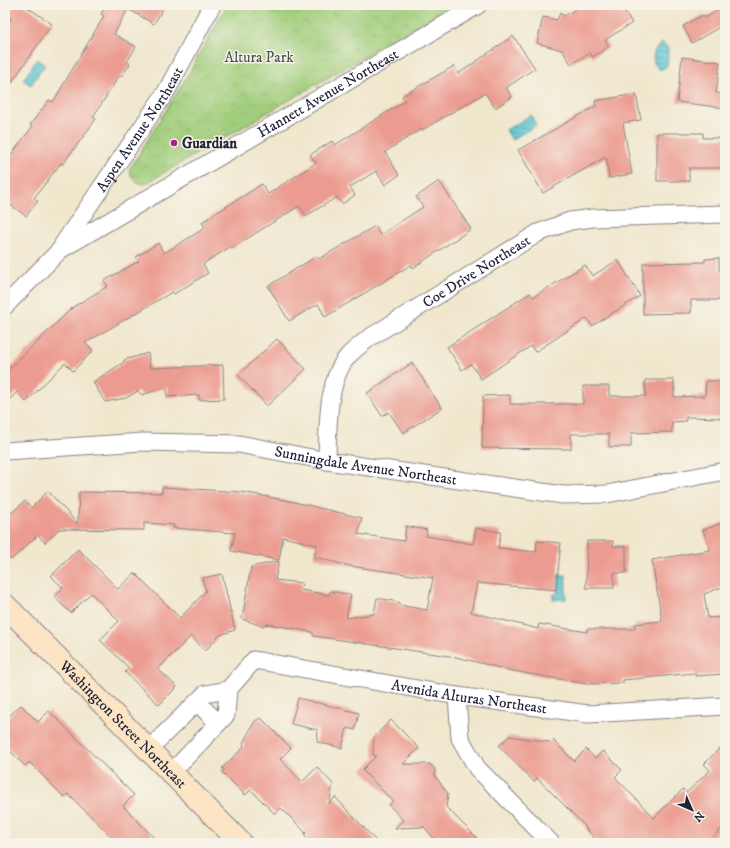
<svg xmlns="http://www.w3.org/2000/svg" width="730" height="848" viewBox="0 0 730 848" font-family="'IM FELL DW Pica',serif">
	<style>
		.park { fill: url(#park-crowns); stroke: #62785b }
		.water { fill: url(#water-rules); stroke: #3f7587 }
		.building { fill: #ec9b90 }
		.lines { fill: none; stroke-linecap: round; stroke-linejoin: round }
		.street-casing { stroke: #898484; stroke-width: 19 }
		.secondary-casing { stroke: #898484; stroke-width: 24 }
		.street { stroke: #fff; stroke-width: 17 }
		.secondary { stroke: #fce5c4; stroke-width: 22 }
		.poi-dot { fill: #b5179e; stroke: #f7f3e8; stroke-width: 1.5 }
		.labels { text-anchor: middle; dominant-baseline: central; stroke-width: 3; stroke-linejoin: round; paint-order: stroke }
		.park-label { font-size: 15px; fill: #48564e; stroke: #f7f3e8 }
		.street-label { font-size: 15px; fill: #22223b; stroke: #f7f3e8 }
		.poi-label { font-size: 15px; font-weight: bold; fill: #22223b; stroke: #f7f3e8; text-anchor: start }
	</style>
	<defs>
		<pattern id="park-crowns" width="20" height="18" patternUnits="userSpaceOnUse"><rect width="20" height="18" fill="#a1ce7b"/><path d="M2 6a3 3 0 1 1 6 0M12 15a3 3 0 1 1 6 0" fill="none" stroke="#8ab16b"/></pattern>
		<pattern id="water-rules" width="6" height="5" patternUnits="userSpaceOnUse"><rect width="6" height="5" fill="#5cc8d3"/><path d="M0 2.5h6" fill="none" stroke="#4ca2ac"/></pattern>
	</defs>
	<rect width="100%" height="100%" fill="#f7f3e8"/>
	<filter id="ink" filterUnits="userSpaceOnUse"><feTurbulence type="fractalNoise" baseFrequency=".025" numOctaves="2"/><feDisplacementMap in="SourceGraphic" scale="8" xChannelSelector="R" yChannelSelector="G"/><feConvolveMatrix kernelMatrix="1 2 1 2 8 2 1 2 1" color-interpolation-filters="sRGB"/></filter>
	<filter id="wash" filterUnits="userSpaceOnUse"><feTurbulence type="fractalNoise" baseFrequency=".012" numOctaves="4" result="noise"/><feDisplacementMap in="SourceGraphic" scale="16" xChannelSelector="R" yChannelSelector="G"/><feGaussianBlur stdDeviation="0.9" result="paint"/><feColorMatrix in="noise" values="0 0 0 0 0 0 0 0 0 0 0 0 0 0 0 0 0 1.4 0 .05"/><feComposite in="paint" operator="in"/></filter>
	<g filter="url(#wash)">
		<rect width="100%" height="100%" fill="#f0e7cd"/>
		<polygon class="park" points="227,5 453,5 145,184 137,183 132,178 129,170 189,73"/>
		<g class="water">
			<path d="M663 43 668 48C667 54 669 60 667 66L660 70C650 62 651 49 663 43Z"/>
			<polygon points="37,59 45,65 31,85 23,80"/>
			<polygon points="531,115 536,125 512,140 506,130"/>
			<polygon points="559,575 566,575 566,599 553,600 553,595 557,594"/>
		</g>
		<g id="blocks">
			<g class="building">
				<polygon points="10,5 24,5 52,24 5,92 5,29 11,19 5,15 5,13"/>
				<polygon points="106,5 165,5 154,24 128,9 114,34 136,47 127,62 130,64 121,77 119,76 93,117 96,119 63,164 61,163 34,198 38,201 26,216 5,201 5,163 32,127 30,125 49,100 53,102 104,16 101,14"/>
				<polygon points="583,5 621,5 632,23 605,40 609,47 592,57 590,53 571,64 562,50 537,43 543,17 557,20 560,13 564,16"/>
				<polygon points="725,6 725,24 692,43 683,26 703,15 705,18"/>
				<polygon points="513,36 535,68 506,88 512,97 495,108 485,93 422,130 421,129 385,152 399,175 385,185 376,171 350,187 355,195 342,204 337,197 306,216 299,206 232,248 230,247 203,264 208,273 174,294 172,292 85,343 93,351 73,371 65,363 26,402 17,392 5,404 5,373 73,307 108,286 104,281 139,261 136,257 158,243 164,253 205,228 202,222 262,184 268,194 316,163 310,155 332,141 335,145 405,101 402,96 454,66 458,74"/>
				<polygon points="682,57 720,62 716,93 725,94 725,108 677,102"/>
				<polygon points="636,94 641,120 623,123 632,174 609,178 606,157 543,193 518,150 596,106 595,101"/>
				<polygon points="657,133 703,133 703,138 725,138 725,168 689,168 689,181 657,181"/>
				<polygon points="439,181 471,229 413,268 411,265 325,317 318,304 289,321 268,286 317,256 319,259 375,226 380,235 423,207 416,197"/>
				<polygon points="719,258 719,270 725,269 725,300 691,300 691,313 643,314 643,263 705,262 705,259"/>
				<polygon points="618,260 640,296 592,326 587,318 535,352 531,346 481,379 471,364 462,370 447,347 530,293 533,297 585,265 592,276"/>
				<polygon points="277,339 306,369 267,406 238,375"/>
				<polygon points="148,353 150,368 223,365 224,399 199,400 199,395 167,397 167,387 142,395 138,391 126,398 105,402 93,382 124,362 124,360"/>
				<polygon points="412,363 442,408 403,433 389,412 382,416 367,393"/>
				<polygon points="645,380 674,380 674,397 705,396 706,381 725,381 725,418 686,417 686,421 672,422 672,432 631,433 631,447 609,447 609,434 571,434 571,449 482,448 483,396 510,395 510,404 583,404 583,386 609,386 609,396 646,396"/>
				<polygon points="162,487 242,492 290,501 362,518 358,534 404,541 406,526 427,530 426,536 473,544 476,528 501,532 498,548 536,552 537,541 561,543 556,590 477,583 471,612 538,629 539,624 587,632 587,629 635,629 635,624 662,621 652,560 710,550 703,530 725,522 725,586 704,594 708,618 725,617 725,674 695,676 695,673 623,680 623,683 587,684 513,671 456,657 314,636 312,632 268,624 262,626 242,619 251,567 279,561 275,580 302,583 301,590 329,595 330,591 351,595 346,618 374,614 377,598 399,602 399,605 427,610 433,578 350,566 314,557 317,545 283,537 279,560 231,551 235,533 173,528 174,525 144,523 144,530 59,529 45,543 38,535 11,560 5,554 5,519 25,501 31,508 48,491 78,524 79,492 162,493"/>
				<polygon points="587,541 613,541 613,546 626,546 626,573 614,573 614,588 586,588"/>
				<polygon points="78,549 118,589 135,573 180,618 206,591 202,578 222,574 235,630 220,635 205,651 191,636 158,669 177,687 159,705 125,672 129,668 100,640 119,621 91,593 71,613 54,597 63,588 51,576"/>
				<polygon points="298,698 359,713 355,730 347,728 342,748 317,742 318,730 291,724"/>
				<polygon points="21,705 38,722 49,711 134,795 123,806 159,843 118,843 68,794 64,797 29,762 25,766 5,746 5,720"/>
				<polygon points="261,718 291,748 280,759 302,782 317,767 333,784 329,804 335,797 378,843 313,843 304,834 306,833 281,808 275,814 251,790 245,795 222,772 224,769 222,768 244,747 243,743 255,721"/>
				<polygon points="391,720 419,748 403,764 430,764 435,770 435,776 448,794 446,807 482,843 438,843 424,827 395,828 403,820 389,805 393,801 362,770 376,756 373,755 374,737"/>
				<polygon points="509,736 549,742 552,739 574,761 586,749 595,758 603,751 622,770 615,777 654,818 683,789 686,793 710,770 704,764 725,743 725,825 707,843 599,843 585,828 586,827 537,778 534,782 499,746"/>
			</g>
		</g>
	</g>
	<g filter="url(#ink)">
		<use href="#blocks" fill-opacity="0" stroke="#898484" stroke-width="1"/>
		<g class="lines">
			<g class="street-casing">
				<g id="street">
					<path id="s1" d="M63 244 166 92 212 5"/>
					<path id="s2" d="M5 306 60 250 478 5"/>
					<path id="s3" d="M5 451 143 442 239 444 327 461 563 495 607 494 725 471"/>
					<path id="s4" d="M327 461C328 429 326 378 350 354 356 348 363 343 369 338L538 233 570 221 593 218 725 214"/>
					<polyline points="457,696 460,738 477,768 551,843"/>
					<polyline points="197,702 218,723"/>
					<polyline points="148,750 205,694 228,690"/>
					<path id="s5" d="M171 773 226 715 228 690 254 660 457 696 588 714 725 706"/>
				</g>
			</g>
			<g class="secondary-casing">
				<g id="secondary">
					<path id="s6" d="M5 605 241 843"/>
				</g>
			</g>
			<use href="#street" class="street"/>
			<use href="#secondary" class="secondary"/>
		</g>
	</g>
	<circle class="poi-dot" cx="174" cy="143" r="4"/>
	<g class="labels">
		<g class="park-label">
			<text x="259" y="57">Altura Park</text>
		</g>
		<g class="street-label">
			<text stroke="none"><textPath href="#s2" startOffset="389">Hannett Avenue Northeast</textPath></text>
			<text stroke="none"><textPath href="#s1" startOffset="138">Aspen Avenue Northeast</textPath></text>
			<text stroke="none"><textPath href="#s4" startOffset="263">Coe Drive Northeast</textPath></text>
			<text stroke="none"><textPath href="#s3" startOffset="363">Sunningdale Avenue Northeast</textPath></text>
			<text stroke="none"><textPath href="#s5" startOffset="363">Avenida Alturas Northeast</textPath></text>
			<text stroke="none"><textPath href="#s6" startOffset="168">Washington Street Northeast</textPath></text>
		</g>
		<g class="poi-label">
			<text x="182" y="143">Guardian</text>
		</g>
	</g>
	<rect width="730" height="848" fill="none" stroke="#f7f3e8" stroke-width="20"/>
	<g transform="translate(692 810) rotate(135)" stroke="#f7f3e8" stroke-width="3" paint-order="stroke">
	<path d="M0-3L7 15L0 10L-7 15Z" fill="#22223b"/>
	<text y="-6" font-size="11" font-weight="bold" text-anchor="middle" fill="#22223b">N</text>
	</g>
</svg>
